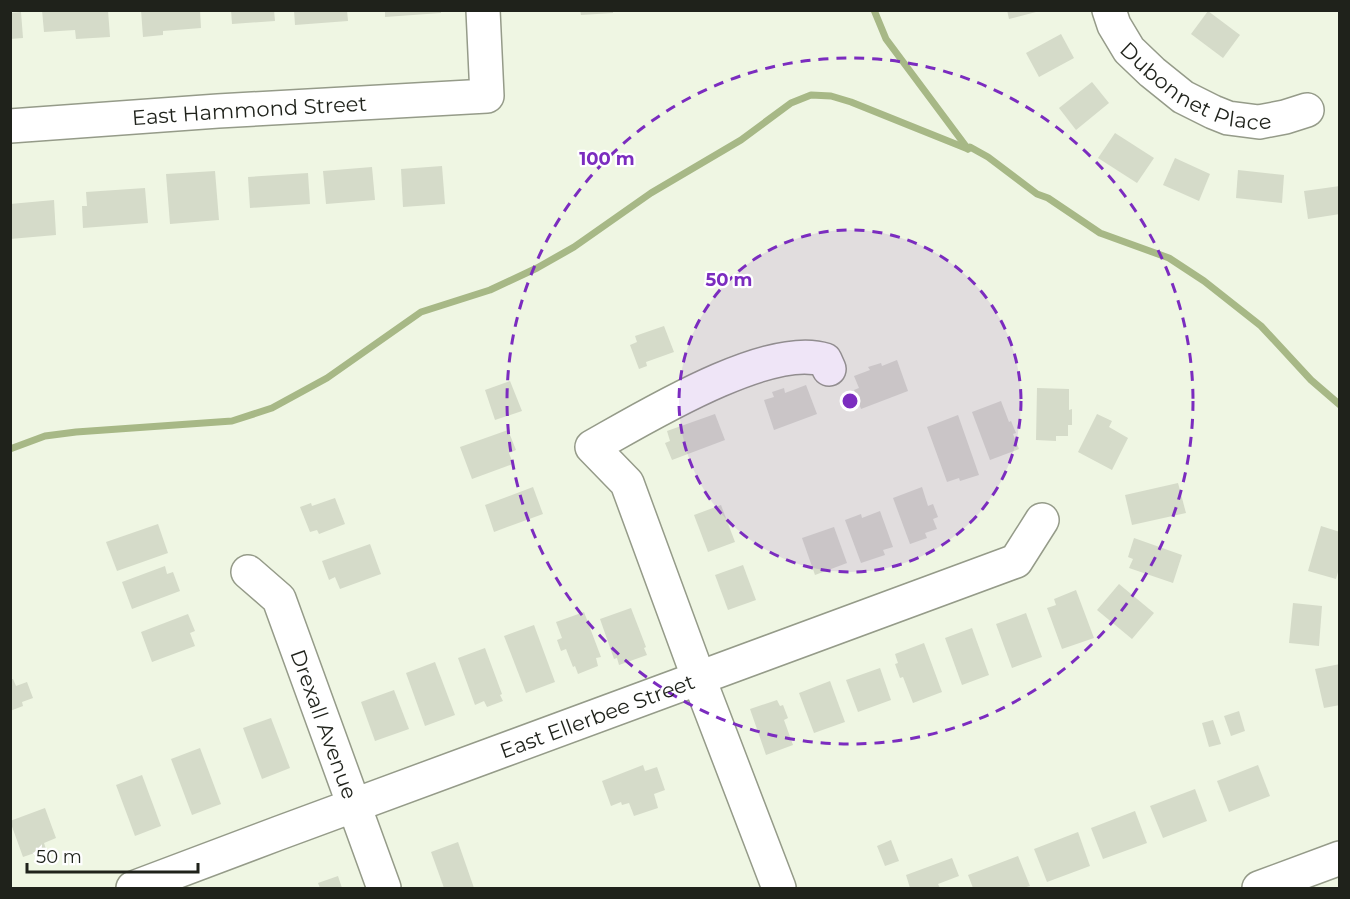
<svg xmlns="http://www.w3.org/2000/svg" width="1350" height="899" viewBox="0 0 1350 899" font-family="Montserrat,sans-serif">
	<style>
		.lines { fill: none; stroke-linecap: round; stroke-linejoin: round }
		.stream { stroke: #a7b886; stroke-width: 7 }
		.building { fill: #d5dbc9 }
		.minor-casing { stroke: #959b89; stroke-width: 36 }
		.minor { stroke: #fff; stroke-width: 33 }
		.ring { fill: none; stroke: #7b2cbf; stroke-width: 3; stroke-dasharray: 10 8 }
		.labels { text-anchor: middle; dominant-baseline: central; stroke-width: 4.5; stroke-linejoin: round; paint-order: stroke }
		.street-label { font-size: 21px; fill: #1f221b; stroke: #fff }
		.centre { fill: #7b2cbf; stroke: #fff; stroke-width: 3 }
		.ring-label { font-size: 18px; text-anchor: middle; font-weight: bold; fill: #7b2cbf; stroke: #fff; stroke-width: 4.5; stroke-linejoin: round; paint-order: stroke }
	</style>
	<rect width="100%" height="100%" fill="#eff6e3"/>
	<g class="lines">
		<g class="stream">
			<polyline points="874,10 886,39 968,149 970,147 988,157 1037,194 1048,198 1100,233 1169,258 1204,281 1261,326 1311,380 1340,405"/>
			<polyline points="10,449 45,436 76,432 232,421 272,408 327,378 421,312 490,290 537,268 574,247 651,193 741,140 791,103 811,95 831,96 851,102 968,149"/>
		</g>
	</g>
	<g class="building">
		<polygon points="42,10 108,10 110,37 76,39 75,30 44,32"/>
		<polygon points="141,10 200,10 201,28 163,31 163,35 143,37"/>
		<polygon points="231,10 274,10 275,21 232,24"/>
		<polygon points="294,10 347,10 348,21 295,25"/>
		<polygon points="385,10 441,10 441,13 385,17"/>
		<polygon points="580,10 613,10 613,13 581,15"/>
		<polygon points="1007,10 1036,10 1036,12 1009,19"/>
		<polygon points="1208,11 1240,35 1223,58 1191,34"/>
		<polygon points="21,12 23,38 10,39 10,13"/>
		<polygon points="1061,34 1074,58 1039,77 1026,53"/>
		<polygon points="1092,82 1109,103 1076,130 1059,108"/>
		<polygon points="1115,133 1154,158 1137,183 1098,158"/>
		<polygon points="1175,158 1210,174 1199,201 1163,185"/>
		<polygon points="442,166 445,204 403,207 401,169"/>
		<polygon points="372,167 375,200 326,204 323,171"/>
		<polygon points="1238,170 1284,175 1282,203 1236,198"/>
		<polygon points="215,171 219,220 170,224 166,174"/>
		<polygon points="308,173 310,204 250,208 248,177"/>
		<polygon points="1340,186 1340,214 1308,219 1304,191"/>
		<polygon points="145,188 148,223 83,228 82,206 87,206 86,192"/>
		<polygon points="54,200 56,235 10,239 10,204"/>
		<polygon points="664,326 674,352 646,362 647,366 639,369 630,345 637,342 635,336"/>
		<polygon points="897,360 908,391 861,409 854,390 859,388 854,376 870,370 868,367 881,363 882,366"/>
		<polygon points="510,381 522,411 495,420 485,390"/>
		<polygon points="806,385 817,414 774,430 764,400 774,397 772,392 784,388 785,393"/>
		<polygon points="1037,388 1069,389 1069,410 1072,409 1072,425 1068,425 1068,436 1056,436 1056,441 1036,440"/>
		<polygon points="1001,401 1009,422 1011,421 1016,433 1013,434 1019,449 990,460 972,412"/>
		<polygon points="715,414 725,440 672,460 665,443 670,441 667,431"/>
		<polygon points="1097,414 1112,421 1109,427 1128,438 1112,470 1078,452"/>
		<polygon points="958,415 979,475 960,481 959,478 947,482 927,427"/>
		<polygon points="508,430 516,450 509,453 513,464 472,479 460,447"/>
		<polygon points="1178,483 1186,513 1132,525 1125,495"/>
		<polygon points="533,487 543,514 494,532 485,505"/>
		<polygon points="922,487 928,506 933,504 938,517 933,519 937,529 925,533 927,538 910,544 893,498"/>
		<polygon points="335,498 345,524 319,534 317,530 310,532 300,507 311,503 312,506"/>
		<polygon points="721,505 735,542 708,552 694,515"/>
		<polygon points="880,511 893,547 883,550 885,555 861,563 845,520 861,514 862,518"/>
		<polygon points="158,524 168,553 117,571 106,542"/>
		<polygon points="1321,526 1340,532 1340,565 1336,579 1308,571"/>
		<polygon points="834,527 847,563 815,575 802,538"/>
		<polygon points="1134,538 1182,555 1173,583 1129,568 1133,559 1128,557"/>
		<polygon points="370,544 381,574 340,589 335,577 329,580 322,561"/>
		<polygon points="743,565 756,600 728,610 715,575"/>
		<polygon points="165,566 167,574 173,572 180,591 132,609 122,582"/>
		<polygon points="1119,584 1154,613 1132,639 1097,610"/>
		<polygon points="1076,590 1094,638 1062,649 1047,608 1056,605 1054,599"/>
		<polygon points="1293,603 1322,606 1319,646 1289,643"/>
		<polygon points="631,608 646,647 644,648 647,655 619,665 617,658 614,659 600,619"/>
		<polygon points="584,612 601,657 596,658 598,666 578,674 575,666 573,667 566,649 561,651 557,640 562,638 556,622"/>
		<polygon points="1026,613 1042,657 1012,668 996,624"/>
		<polygon points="188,614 195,631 190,633 195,646 152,662 141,632"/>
		<polygon points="534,625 555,682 526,693 504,636"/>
		<polygon points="972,628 989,675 962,685 945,638"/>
		<polygon points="924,643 942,692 913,703 903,677 900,678 895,664 898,663 895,654"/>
		<polygon points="485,648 502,694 500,695 503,701 487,707 484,701 475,705 458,658"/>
		<polygon points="435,662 455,715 425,726 406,673"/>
		<polygon points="1340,664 1340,705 1324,708 1315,669"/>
		<polygon points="880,668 891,700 858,712 846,680"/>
		<polygon points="10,679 13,679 16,686 27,682 33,698 22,702 23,706 10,711"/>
		<polygon points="830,681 845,722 814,733 799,693"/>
		<polygon points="394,690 409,729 375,741 361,702"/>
		<polygon points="777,700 780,706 783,705 788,718 784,720 793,745 766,755 750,709"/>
		<polygon points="1239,711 1245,731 1231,736 1224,716"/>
		<polygon points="271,718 290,768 262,779 243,728"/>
		<polygon points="1213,720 1221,744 1209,747 1202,723"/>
		<polygon points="200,748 221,804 192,815 171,759"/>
		<polygon points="643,765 645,771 657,767 665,790 654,794 658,808 634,816 629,803 622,805 621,802 611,806 602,781"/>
		<polygon points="1258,765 1270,796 1229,812 1217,781"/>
		<polygon points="142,775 161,826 135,836 116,785"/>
		<polygon points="1195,789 1207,821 1163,838 1150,806"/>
		<polygon points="45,808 56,838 44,843 46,849 23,857 10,821"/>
		<polygon points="1135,811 1147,843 1103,859 1091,828"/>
		<polygon points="1078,832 1090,866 1047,882 1034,849"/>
		<polygon points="891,840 899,861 885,866 877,846"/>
		<polygon points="458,842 474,888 444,888 431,852"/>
		<polygon points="1018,856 1030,886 1023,888 973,888 968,875"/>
		<polygon points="952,858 959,876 938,884 940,888 910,888 906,875"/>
		<polygon points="338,876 342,888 320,888 318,883"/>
	</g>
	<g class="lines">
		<g class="minor-casing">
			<g id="minor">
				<path id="s1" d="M1109 10 1114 25 1129 50 1152 72 1183 97 1213 112 1228 118 1259 122 1285 117 1307 110"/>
				<path id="s2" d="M10 126 218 111 487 96 483 10"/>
				<path id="s3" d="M248 572 279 599 384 888"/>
				<path id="s4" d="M133 888 279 833 1016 561 1042 520"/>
				<path d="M779 888 699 679 627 483 592 447C642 419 769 341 825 360L829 369"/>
				<polyline points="1259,888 1340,858"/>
			</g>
		</g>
		<use href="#minor" class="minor"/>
	</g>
	<circle cx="850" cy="401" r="171" fill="#7b2cbf" fill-opacity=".12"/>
	<g class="ring">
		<circle cx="850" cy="401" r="171"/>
		<circle cx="850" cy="401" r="343"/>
	</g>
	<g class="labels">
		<g class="street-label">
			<text stroke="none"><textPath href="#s1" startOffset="124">Dubonnet Place</textPath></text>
			<text stroke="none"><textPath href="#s2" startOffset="240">East Hammond Street</textPath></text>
			<text stroke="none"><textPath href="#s4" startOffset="495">East Ellerbee Street</textPath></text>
			<text stroke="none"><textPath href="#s3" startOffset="174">Drexall Avenue</textPath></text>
		</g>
	</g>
	<circle cx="850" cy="401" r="9" class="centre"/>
	<g class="ring-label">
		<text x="607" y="165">100 m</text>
		<text x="729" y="286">50 m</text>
	</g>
	<rect width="1350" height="899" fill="none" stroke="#1f221b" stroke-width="24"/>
	<path d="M27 863v9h171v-9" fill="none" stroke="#1f221b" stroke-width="3"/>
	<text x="36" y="863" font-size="18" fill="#1f221b" stroke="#ffffff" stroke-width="4.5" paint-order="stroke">50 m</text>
</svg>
